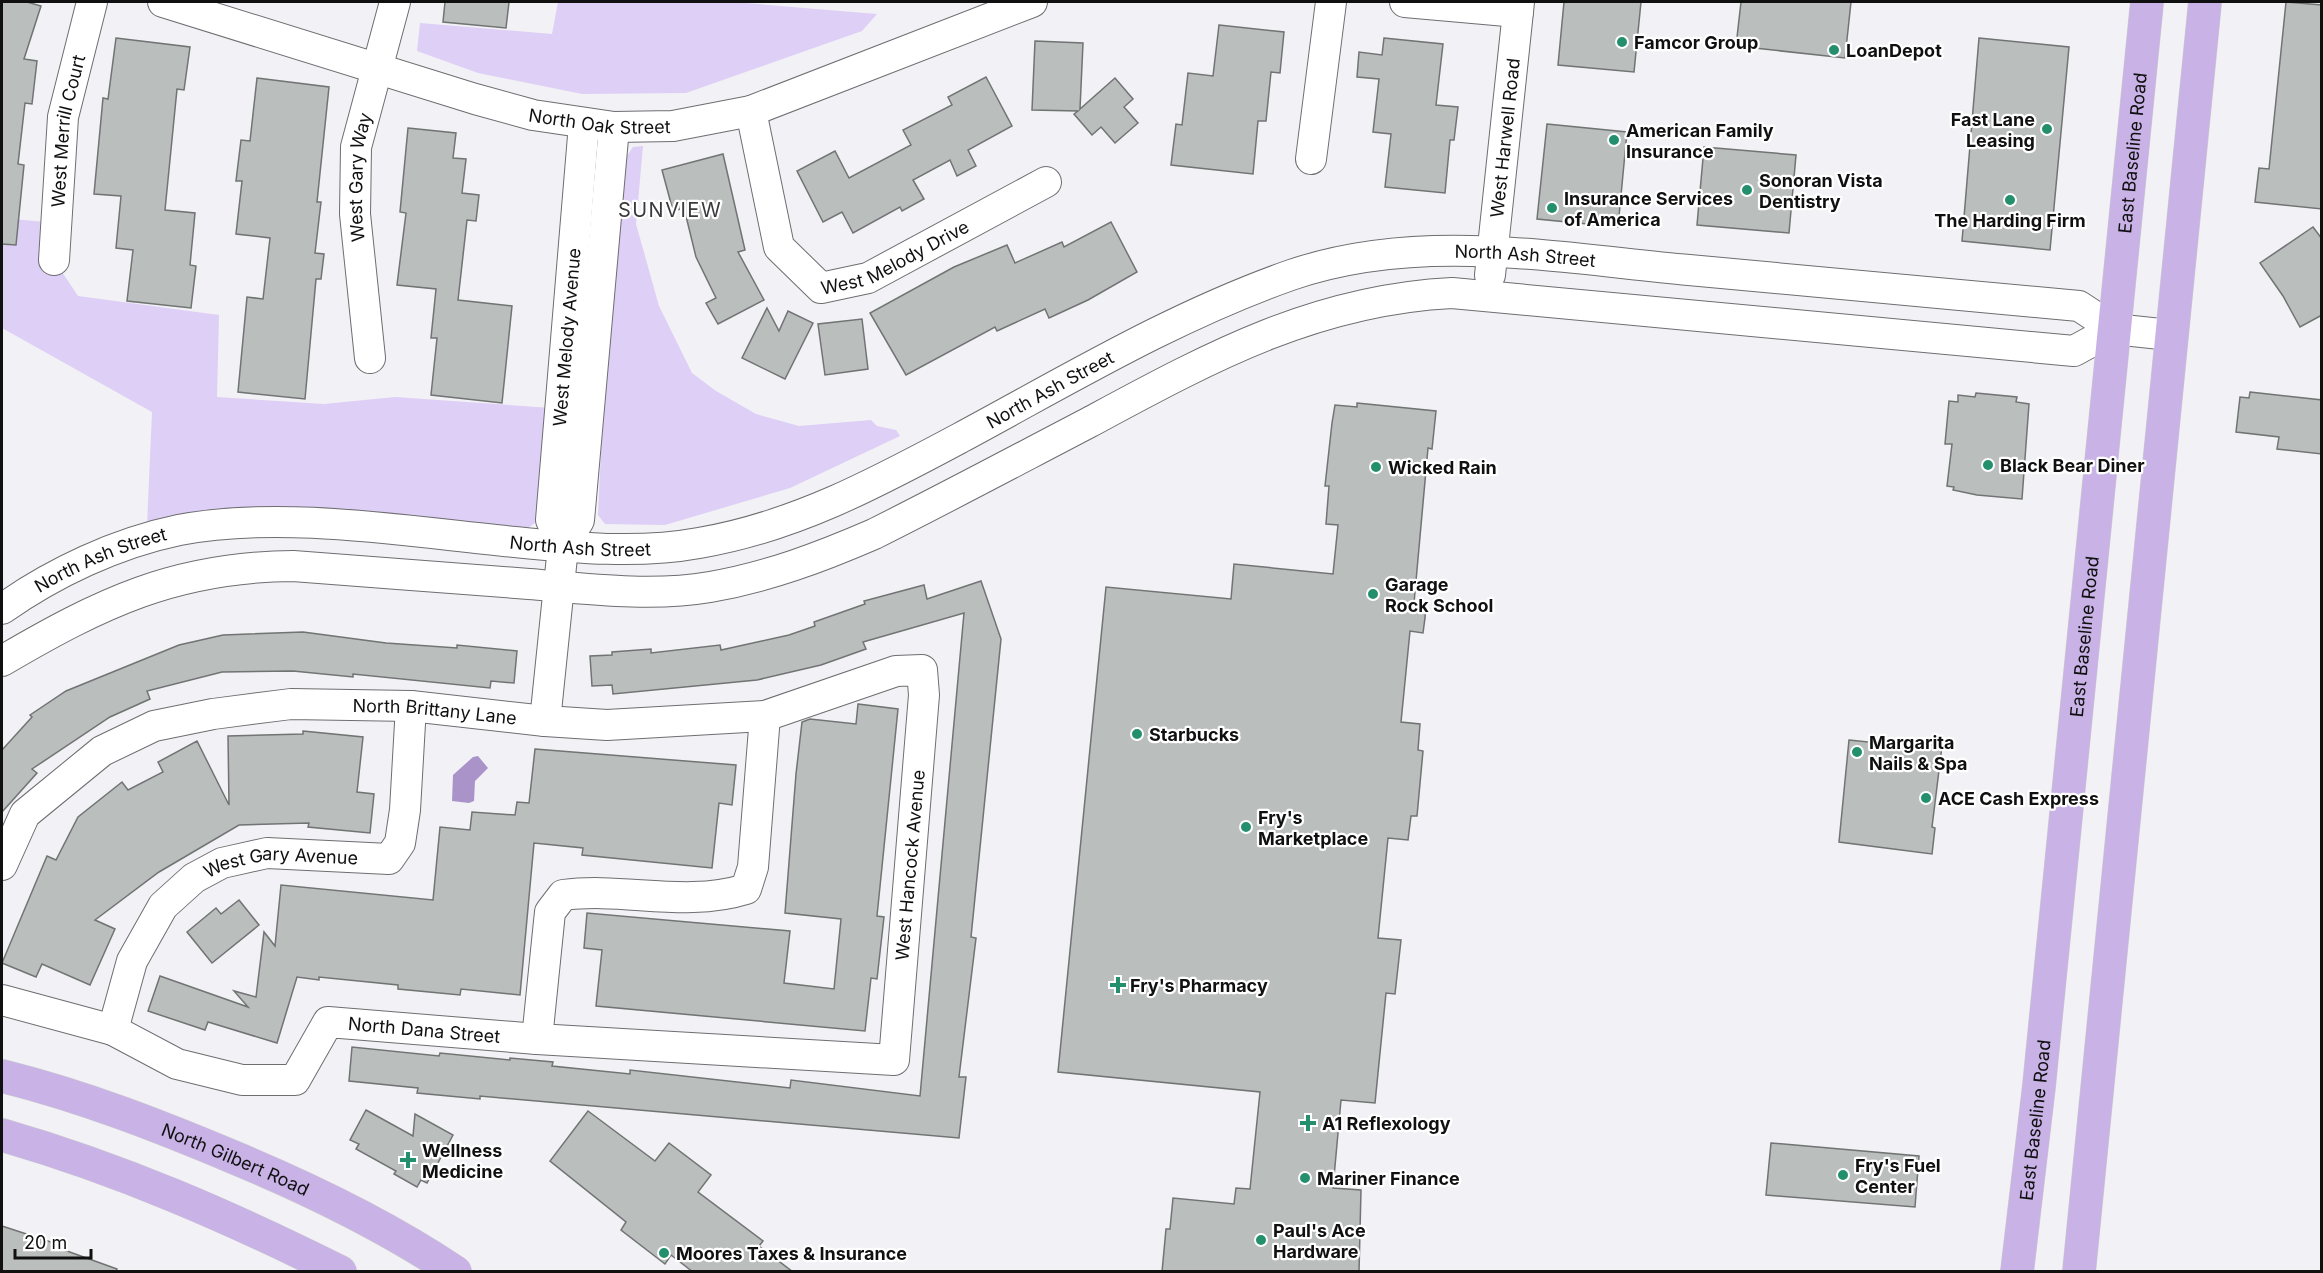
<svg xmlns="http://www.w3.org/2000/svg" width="2323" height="1273" viewBox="0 0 2323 1273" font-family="Inter,sans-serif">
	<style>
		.green { fill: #decff6 }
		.water { fill: #a993c9 }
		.building { fill: #babebc; stroke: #707472; stroke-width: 1.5 }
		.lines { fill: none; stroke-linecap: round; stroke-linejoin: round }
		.minor-casing { stroke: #6e6d70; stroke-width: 32 }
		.primary-casing { stroke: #cfcfcf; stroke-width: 34 }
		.minor { stroke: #fff; stroke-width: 30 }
		.primary { stroke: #c8b2e6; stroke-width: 33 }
		.poi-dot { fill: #248f6d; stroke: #fff; stroke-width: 2 }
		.labels { text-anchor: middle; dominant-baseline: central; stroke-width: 4.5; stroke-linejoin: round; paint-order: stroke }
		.poi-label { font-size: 18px; font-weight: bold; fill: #101011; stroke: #fff; text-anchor: start }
		.street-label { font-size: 18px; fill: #101011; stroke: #fff }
		.neighbourhood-label { font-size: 20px; letter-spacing: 1.5px; fill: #3a393c; stroke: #fff }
	</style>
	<rect width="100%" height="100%" fill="#f2f1f5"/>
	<g class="green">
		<polygon points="558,2 733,2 877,14 862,31 686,93 582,94 478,73 417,51 420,23 552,34"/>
		<polygon points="643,146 636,224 659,306 692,373 716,391 756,414 799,426 871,420 877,426 896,430 900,436 790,488 665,525 605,524 598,515 601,451 625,159 633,147"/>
		<polygon points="2,218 56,223 54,260 78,296 219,315 217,397 324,404 395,397 551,408 539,520 528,528 258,509 201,512 147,526 152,412 2,328"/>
	</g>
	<polygon class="water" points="478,756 488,768 475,781 474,801 469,803 452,801 453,775 473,757"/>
	<g class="building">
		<polygon points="2,2 27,2 41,6 24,59 37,61 32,104 25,103 18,164 24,165 16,245 2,244"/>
		<polygon points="445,2 509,2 506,28 443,22"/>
		<polygon points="1564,2 1641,2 1634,72 1558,65"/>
		<polygon points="1741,2 1851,2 1845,58 1736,46"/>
		<polygon points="2286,2 2322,5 2322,209 2255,202 2259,168 2269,169"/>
		<polygon points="1219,25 1284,32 1280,73 1271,72 1266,121 1258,121 1253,174 1171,165 1176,124 1182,125 1188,73 1213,76"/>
		<polygon points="116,38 190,47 184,90 177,89 165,210 195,213 190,265 196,266 191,308 127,301 133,250 116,248 121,196 94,194 103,98 108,99"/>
		<polygon points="1384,38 1443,44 1436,105 1458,107 1454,140 1450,140 1445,193 1385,187 1391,134 1373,132 1379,79 1357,77 1359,52 1382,55"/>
		<polygon points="1979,38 2069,47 2050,250 1962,241"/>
		<polygon points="1035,41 1083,43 1080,109 1115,78 1133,99 1124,107 1138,123 1115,143 1101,127 1092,135 1074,114 1078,111 1032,110"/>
		<polygon points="986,77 1012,126 968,150 976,166 957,176 950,160 913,180 924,199 902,211 900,207 853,233 842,212 823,222 797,171 835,151 849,178 911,145 903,130 952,105 948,97"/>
		<polygon points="257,78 329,87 317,202 321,202 315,253 324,254 321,279 316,279 305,399 238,392 247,297 263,299 270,238 236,234 242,181 236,181 241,140 250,141"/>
		<polygon points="1547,124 1627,132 1618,227 1537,219"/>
		<polygon points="408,128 456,133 453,158 466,159 462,193 479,195 476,221 467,220 458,300 512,306 502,403 431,395 437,338 431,338 436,289 397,285 406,213 400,212"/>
		<polygon points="1704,147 1796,155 1789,233 1697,225"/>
		<polygon points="723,154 745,250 738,252 764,300 718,324 706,303 716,298 696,257 684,208 673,211 662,170"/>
		<polygon points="1111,222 1137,272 1088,300 1049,318 1045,309 997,331 995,327 906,375 870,313 954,267 1007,245 1015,263 1062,242 1064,247"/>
		<polygon points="2313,227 2322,239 2322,315 2300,327 2283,296 2260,263"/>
		<polygon points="767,308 779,331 788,311 813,323 785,379 742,358"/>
		<polygon points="862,319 868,369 825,375 818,324"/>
		<polygon points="2250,392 2322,400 2322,454 2277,449 2279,437 2236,432 2240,397 2249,398"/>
		<polygon points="1976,393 2017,397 2016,402 2029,404 2022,499 1977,495 1953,490 1954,487 1947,486 1952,444 1945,444 1949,401 1958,402 1958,395 1975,397"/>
		<polygon points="1357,403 1436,411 1432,449 1428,448 1414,603 1426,604 1425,618 1423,633 1410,631 1401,722 1420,724 1418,750 1423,751 1417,816 1411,816 1408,840 1388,838 1378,938 1401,940 1395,994 1386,993 1375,1103 1341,1100 1333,1188 1361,1190 1359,1272 1162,1272 1166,1229 1170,1229 1173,1198 1234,1204 1236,1188 1250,1189 1260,1092 1058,1072 1106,587 1231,599 1234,564 1333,574 1338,525 1326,524 1329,486 1325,486 1332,423 1335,405 1357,407"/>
		<polygon points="981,581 1001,639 971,937 976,938 959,1077 966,1077 959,1138 480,1096 480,1099 417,1093 418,1088 349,1081 352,1047 439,1056 440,1053 510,1060 510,1058 553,1062 552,1066 630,1074 630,1070 790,1088 791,1080 920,1096 964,613 863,642 866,649 821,665 757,680 613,694 612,685 592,686 590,656 612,655 612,652 651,649 651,653 720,645 721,650 789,635 815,626 814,622 865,604 864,601 924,585 927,599"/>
		<polygon points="303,632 386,643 457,648 457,645 517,651 514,683 491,681 490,688 353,674 353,677 293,671 222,672 147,691 150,699 110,717 32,769 37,773 2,812 2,750 32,717 30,715 66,691 179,645 223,635"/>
		<polygon points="858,704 898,709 877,916 884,917 877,979 871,978 865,1031 596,1006 602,950 584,948 587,913 790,931 784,983 834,989 841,919 785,913 796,774 802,722 810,719 856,724"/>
		<polygon points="303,731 363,737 357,792 374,794 370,833 308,827 309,823 239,825 159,872 95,920 115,929 90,985 42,964 36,977 2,963 47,856 56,860 78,817 122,782 128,790 163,772 158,762 197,741 229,805 228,736 303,734"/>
		<polygon points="1849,740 1916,747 1916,744 1942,746 1932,827 1935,828 1932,854 1839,842"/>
		<polygon points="535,749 736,765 732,805 719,803 712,868 582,855 583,848 534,843 520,995 461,989 460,995 398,989 398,985 319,977 319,980 297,977 277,1043 208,1022 205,1030 148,1011 160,976 248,1007 234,991 256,997 264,932 275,946 281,885 433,900 440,827 470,830 472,812 515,815 517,802 529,803"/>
		<polygon points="239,900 259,925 212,963 187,932 216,908 221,914"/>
		<polygon points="366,1110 413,1136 415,1114 453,1135 427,1183 421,1180 417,1187 394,1174 396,1171 356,1149 359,1144 350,1140"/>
		<polygon points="588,1111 655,1161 669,1143 711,1175 698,1192 763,1241 759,1246 793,1272 693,1272 671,1255 665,1264 621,1230 626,1222 550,1161"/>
		<polygon points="1771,1143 1919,1156 1915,1207 1766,1195"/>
		<polygon points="2,1226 54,1243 53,1246 117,1269 116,1272 2,1272"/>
	</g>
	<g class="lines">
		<g class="minor-casing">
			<g id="minor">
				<path id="s1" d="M163 2 475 99 533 115 614 127 673 126 751 111 1032 2"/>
				<polyline points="1405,2 1518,12"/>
				<path id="s2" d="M751 111 779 247 821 288 868 278 1046 182"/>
				<polyline points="1311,159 1331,2"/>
				<path id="s3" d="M54 260 63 117 92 2"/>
				<path id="s4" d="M1490 275 1519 2"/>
				<path id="s5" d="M370 358 355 214 356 147 395 2"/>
				<path id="s6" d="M563 547 551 520 584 124"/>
				<path id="s7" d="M2 609C53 573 116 543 179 530 282 510 410 532 515 542 575 548 639 554 699 543 794 527 876 483 960 438 1068 380 1174 316 1291 275 1419 231 1558 258 1689 270 1819 282 1949 294 2079 306L2114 329 2170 335"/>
				<path d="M2 661C101 603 175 567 293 566 372 572 450 578 529 584 588 589 652 597 710 587 768 577 821 557 874 534 946 498 1017 460 1088 423 1207 359 1313 300 1452 293L2074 351 2114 329"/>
				<polyline points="545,721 563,547 579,520 614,127"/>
				<path id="s8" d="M2 865 25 814 102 751 154 726 213 714 291 704 411 706 545 721 607 725 765 716 896 671 922 670 924 695 894 1060 537 1039 328 1022 295 1080H242L177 1064 113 1030 2 1000"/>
				<path id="s9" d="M113 1030 132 961 163 906 194 878 222 863 267 853 389 859 400 843 405 810 411 706"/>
				<path d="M537 1039 550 912 563 895C625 887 685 908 746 889L753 867 765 716"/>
			</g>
		</g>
		<g class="primary-casing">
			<g id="primary">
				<path id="s10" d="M2 1076C82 1096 157 1125 233 1157 310 1189 385 1225 455 1272"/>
				<path d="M2 1135C120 1169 230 1217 340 1272"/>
				<path id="s11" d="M2017 1272 2039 1086 2147 2"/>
				<polyline points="2079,1272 2205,2"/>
			</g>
		</g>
		<use href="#minor" class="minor"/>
		<use href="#primary" class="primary"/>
	</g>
	<g class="poi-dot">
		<circle cx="1622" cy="42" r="6"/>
		<circle cx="1834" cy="50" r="6"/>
		<circle cx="2047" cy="129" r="6"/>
		<circle cx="1614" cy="140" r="6"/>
		<circle cx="1747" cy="190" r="6"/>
		<circle cx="2010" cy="200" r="6"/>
		<circle cx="1552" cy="208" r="6"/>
		<circle cx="1988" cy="465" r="6"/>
		<circle cx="1376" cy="467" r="6"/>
		<circle cx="1373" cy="594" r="6"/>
		<circle cx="1137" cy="734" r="6"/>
		<circle cx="1857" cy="752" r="6"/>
		<circle cx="1926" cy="798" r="6"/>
		<circle cx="1246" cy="827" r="6"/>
		<path d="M1115 976h6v6h6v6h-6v6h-6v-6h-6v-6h6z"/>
		<path d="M1305 1114h6v6h6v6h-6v6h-6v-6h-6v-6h6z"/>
		<path d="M405 1151h6v6h6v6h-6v6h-6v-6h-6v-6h6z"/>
		<circle cx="1843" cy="1175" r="6"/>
		<circle cx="1305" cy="1178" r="6"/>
		<circle cx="1261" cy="1240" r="6"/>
		<circle cx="664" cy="1253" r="6"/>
	</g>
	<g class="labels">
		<g class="poi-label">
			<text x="1634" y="42">Famcor Group</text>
			<text x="1846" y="50">LoanDepot</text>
			<text x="2035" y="119" text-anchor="end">Fast Lane<tspan x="2035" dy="21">Leasing</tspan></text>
			<text x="1626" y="130">American Family<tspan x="1626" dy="21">Insurance</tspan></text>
			<text x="1759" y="180">Sonoran Vista<tspan x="1759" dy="21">Dentistry</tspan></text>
			<text x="1564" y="198">Insurance Services<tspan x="1564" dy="21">of America</tspan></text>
			<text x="2010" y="220" text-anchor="middle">The Harding Firm</text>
			<text x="2000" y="465">Black Bear Diner</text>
			<text x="1388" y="467">Wicked Rain</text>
			<text x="1385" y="584">Garage<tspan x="1385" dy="21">Rock School</tspan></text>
			<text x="1149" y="734">Starbucks</text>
			<text x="1869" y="742">Margarita<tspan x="1869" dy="21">Nails &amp; Spa</tspan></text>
			<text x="1938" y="798">ACE Cash Express</text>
			<text x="1258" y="817">Fry's<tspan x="1258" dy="21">Marketplace</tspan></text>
			<text x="1130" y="985">Fry's Pharmacy</text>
			<text x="1322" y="1123">A1 Reflexology</text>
			<text x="422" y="1150">Wellness<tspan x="422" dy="21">Medicine</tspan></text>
			<text x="1855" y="1165">Fry's Fuel<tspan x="1855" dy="21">Center</tspan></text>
			<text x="1317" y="1178">Mariner Finance</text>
			<text x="1273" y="1230">Paul's Ace<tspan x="1273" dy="21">Hardware</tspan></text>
			<text x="676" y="1253">Moores Taxes &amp; Insurance</text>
		</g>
		<g class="street-label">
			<text stroke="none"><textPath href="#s1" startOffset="454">North Oak Street</textPath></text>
			<text stroke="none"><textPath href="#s3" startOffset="130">West Merrill Court</textPath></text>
			<text stroke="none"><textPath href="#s4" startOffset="138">West Harwell Road</textPath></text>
			<text stroke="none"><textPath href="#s11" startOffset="1125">East Baseline Road</textPath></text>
			<text stroke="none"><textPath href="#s5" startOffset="182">West Gary Way</textPath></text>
			<text stroke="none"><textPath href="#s2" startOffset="278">West Melody Drive</textPath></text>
			<text stroke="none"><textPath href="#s7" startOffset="1606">North Ash Street</textPath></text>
			<text stroke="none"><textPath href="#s6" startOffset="213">West Melody Avenue</textPath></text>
			<text stroke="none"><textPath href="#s7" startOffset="1102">North Ash Street</textPath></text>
			<text stroke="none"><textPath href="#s7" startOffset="598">North Ash Street</textPath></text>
			<text stroke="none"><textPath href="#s7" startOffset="111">North Ash Street</textPath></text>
			<text stroke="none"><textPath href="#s11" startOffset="639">East Baseline Road</textPath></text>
			<text stroke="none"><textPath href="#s8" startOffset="496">North Brittany Lane</textPath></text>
			<text transform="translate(910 865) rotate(-85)">West Hancock Avenue</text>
			<text stroke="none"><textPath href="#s9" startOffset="267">West Gary Avenue</textPath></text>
			<text transform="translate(424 1030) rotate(5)">North Dana Street</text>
			<text stroke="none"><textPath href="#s11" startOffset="153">East Baseline Road</textPath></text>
			<text stroke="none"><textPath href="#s10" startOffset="248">North Gilbert Road</textPath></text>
		</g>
		<g class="neighbourhood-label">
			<text x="670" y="210">SUNVIEW</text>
		</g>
	</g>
	<rect width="2323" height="1273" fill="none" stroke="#101011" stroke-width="6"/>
	<path d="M15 1249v9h76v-9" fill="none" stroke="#101011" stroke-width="3"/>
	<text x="24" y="1249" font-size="18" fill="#101011" stroke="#ffffff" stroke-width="4.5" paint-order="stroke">20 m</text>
</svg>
